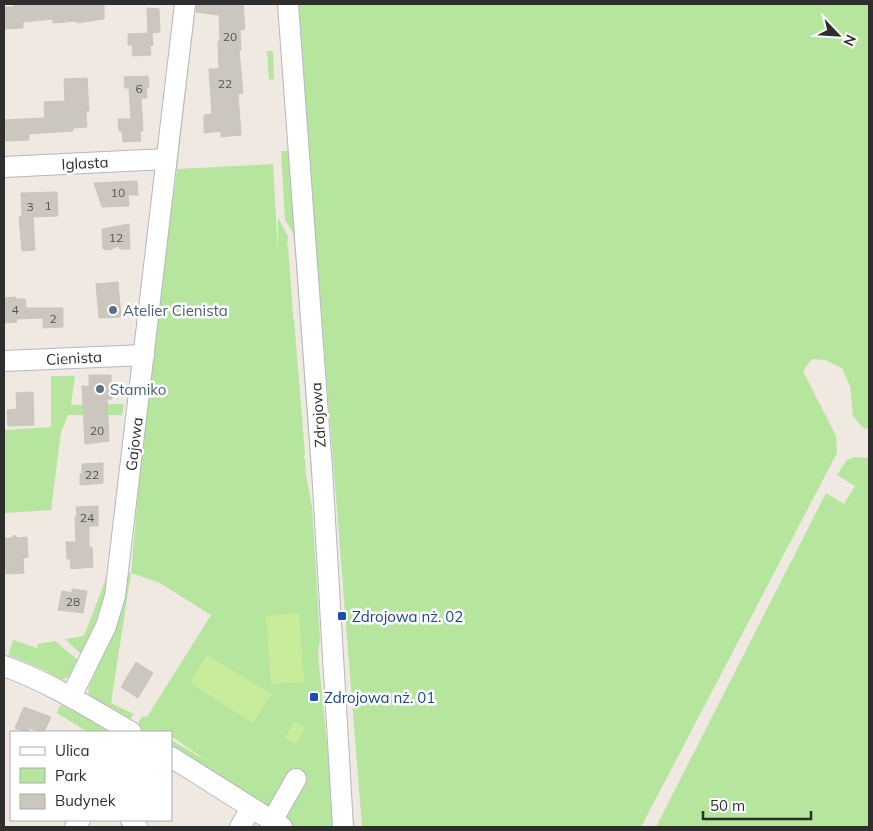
<svg xmlns="http://www.w3.org/2000/svg" width="873" height="831" viewBox="0 0 873 831" font-family="Mulish,sans-serif">
	<style>
		.green { fill: #b6e59e }
		.pitch { fill: #c9ec9a }
		.building { fill: #cbc7bf; stroke: #cbc5ba }
		.lines { fill: none; stroke-linecap: round; stroke-linejoin: round }
		.minor-casing { stroke: #b4b7c1; stroke-width: 22 }
		.minor { stroke: #fff; stroke-width: 20 }
		.service-dot { fill: #5c6f8a; stroke: #fff; stroke-width: 2 }
		.transit-dot { fill: #1a4fb4; stroke: #fff; stroke-width: 2 }
		.labels { text-anchor: middle; dominant-baseline: central; stroke-width: 5; stroke-linejoin: round; paint-order: stroke }
		.number-label { font-size: 12px; fill: #555452 }
		.street-label { font-size: 15px; fill: #2e2e2e; stroke: #fff }
		.service-label { font-size: 15px; fill: #4e5e75; stroke: #fff; text-anchor: start }
		.transit-label { font-size: 15px; fill: #164399; stroke: #fff; text-anchor: start }
	</style>
	<rect width="100%" height="100%" fill="#efe9e1"/>
	<g class="green">
		<path d="M193 4H196L177 169 273 164 278 253V218L288 236 287 246H288L293 315V319H294L305 454 303 459H305L306 475 312 507 320 639 318 654 335 827H292L290 826 291 824 272 809 171 751V740L207 761 171 736V732H142L138 729 139 721 143 716 147 717 211 615 160 583 131 573 111 703 134 714 130 719 89 695C87 688 90 684 93 678L90 676 126 573H131L150 355 177 170H173Z"/>
		<polygon points="297,4 869,4 869,428 864,429 853,416 850,386 842,368 825,360 812,359 803,371 836,436 837,453 641,827 362,827"/>
		<polygon points="267,51 273,51 274,79 269,80"/>
		<polygon points="281,151 291,151 317,501 311,473 295,250 293,233 285,220"/>
		<polygon points="51,376 75,376 71,405 124,404 122,415 68,415 61,432 51,510 4,513 4,389 5,430 51,427"/>
		<polygon points="855,457 869,458 869,827 656,827 826,493 844,504 855,486 837,475 847,460"/>
		<path d="M107 576C103 607 95 626 81 654L65 639 84 636Z"/>
		<polygon points="13,640 37,648 38,644 55,641 78,660 70,676 62,680 42,669 8,655"/>
		<polygon points="60,705 94,720 112,732 88,732 57,713"/>
	</g>
	<g class="pitch">
		<polygon points="299,613 304,682 271,684 266,616"/>
		<polygon points="207,655 271,694 253,723 190,683"/>
		<polygon points="294,722 305,728 296,744 285,738"/>
	</g>
	<g class="building">
		<polygon points="14,4 104,4 104,19 77,23 77,21 53,23 53,19 23,22 23,28 4,29 4,7 14,7"/>
		<polygon points="197,4 243,4 245,29 240,30 241,50 239,50 243,93 238,94 241,135 221,137 221,131 204,133 204,115 212,114 209,69 219,69 218,41 220,41 219,15 196,12"/>
		<polygon points="147,8 159,9 160,32 152,33 153,45 150,46 151,55 133,56 132,45 128,45 128,34 148,33"/>
		<polygon points="148,76 149,88 146,88 147,98 141,98 143,131 140,131 141,141 123,142 122,131 119,131 118,119 131,119 129,88 125,88 124,77"/>
		<polygon points="87,78 89,111 86,111 87,127 73,128 73,131 29,134 29,140 6,141 5,120 45,118 44,102 65,101 64,79"/>
		<polygon points="137,181 138,195 128,195 129,206 102,207 94,183"/>
		<polygon points="57,192 58,216 33,217 35,250 22,251 19,217 22,217 21,193"/>
		<polygon points="129,224 130,249 120,249 118,246 110,250 103,249 102,229"/>
		<polygon points="118,282 121,317 99,318 96,284"/>
		<polygon points="16,297 16,299 25,299 26,308 63,308 63,327 43,328 43,318 16,319 17,322 4,323 4,298"/>
		<polygon points="89,375 111,375 112,399 107,399 109,441 85,444 82,386 89,386"/>
		<polygon points="33,392 34,425 8,426 7,410 17,409 16,393"/>
		<polygon points="103,463 103,483 80,485 80,474 82,474 82,464"/>
		<polygon points="98,506 98,526 89,526 89,547 92,547 93,567 71,569 70,559 67,559 66,542 76,542 75,517 77,517 76,507"/>
		<polygon points="14,535 18,538 27,537 28,557 23,558 24,573 6,574 6,568 4,568 4,538 12,538"/>
		<polygon points="72,589 87,591 83,613 58,610 62,591 72,593"/>
		<polygon points="136,662 153,673 138,698 121,687"/>
		<polygon points="24,707 51,717 44,732 29,728 28,732 26,732 15,728"/>
	</g>
	<g class="lines">
		<g class="minor-casing">
			<g id="minor">
				<polyline points="288,4 322,469 343,827"/>
				<polyline points="4,167 166,159"/>
				<polyline points="4,361 144,355"/>
				<path d="M4 666C49 682 90 708 131 732"/>
				<polyline points="71,697 106,626 115,596 185,4"/>
				<polyline points="171,757 282,827"/>
				<polyline points="131,820 137,827"/>
				<polyline points="272,821 296,779"/>
				<polyline points="75,827 80,820"/>
				<polyline points="240,827 251,808"/>
			</g>
		</g>
		<use href="#minor" class="minor"/>
	</g>
	<g class="service-dot">
		<circle cx="113" cy="310" r="5"/>
		<circle cx="100" cy="389" r="5"/>
	</g>
	<g class="transit-dot">
		<rect x="337" y="611" width="10" height="10" rx="2.5"/>
		<rect x="309" y="692" width="10" height="10" rx="2.5"/>
	</g>
	<g class="labels">
		<g class="number-label">
			<text x="230" y="36">20</text>
			<text x="225" y="83">22</text>
			<text x="139" y="88">6</text>
			<text x="118" y="192">10</text>
			<text x="48" y="205">1</text>
			<text x="30" y="206">3</text>
			<text x="116" y="237">12</text>
			<text x="15" y="309">4</text>
			<text x="53" y="318">2</text>
			<text x="97" y="430">20</text>
			<text x="92" y="474">22</text>
			<text x="87" y="517">24</text>
			<text x="73" y="601">28</text>
		</g>
		<g class="street-label">
			<text transform="translate(85 163) rotate(-3)">Iglasta</text>
			<text transform="translate(74 358) rotate(-3)">Cienista</text>
			<text transform="translate(318 415) rotate(-94)">Zdrojowa</text>
			<text transform="translate(134 444) rotate(-83)">Gajowa</text>
		</g>
		<g class="service-label">
			<text x="123" y="310">Atelier Cienista</text>
			<text x="110" y="389">Stamiko</text>
		</g>
		<g class="transit-label">
			<text x="352" y="616">Zdrojowa nż. 02</text>
			<text x="324" y="697">Zdrojowa nż. 01</text>
		</g>
	</g>
	<rect width="873" height="831" fill="none" stroke="#2e2e2e" stroke-width="10"/>
	<rect x="10" y="731" width="162" height="90" fill="#ffffff" stroke="#ababab"/>
	<rect x="20" y="747" width="25" height="8" fill="#ffffff" stroke="#ababab"/>
	<text x="55" y="756" font-size="15" fill="#2e2e2e">Ulica</text>
	<rect x="20" y="768" width="25" height="15" fill="#b6e59e" stroke="#ababab"/>
	<text x="55" y="781" font-size="15" fill="#2e2e2e">Park</text>
	<rect x="20" y="794" width="25" height="15" fill="#cbc7bf" stroke="#ababab"/>
	<text x="55" y="806" font-size="15" fill="#2e2e2e">Budynek</text>
	<g transform="translate(838 35) rotate(115)" stroke="#ffffff" stroke-width="4" paint-order="stroke">
	<path d="M0-4L9 19L0 12L-9 19Z" fill="#2e2e2e"/>
	<text y="-8" font-size="14" font-weight="bold" text-anchor="middle" fill="#2e2e2e">N</text>
	</g>
	<path d="M703 811v8h108v-8" fill="none" stroke="#2e2e2e" stroke-width="2.5"/>
	<text x="710" y="811" font-size="15" fill="#2e2e2e" stroke="#ffffff" stroke-width="4" paint-order="stroke">50 m</text>
</svg>
